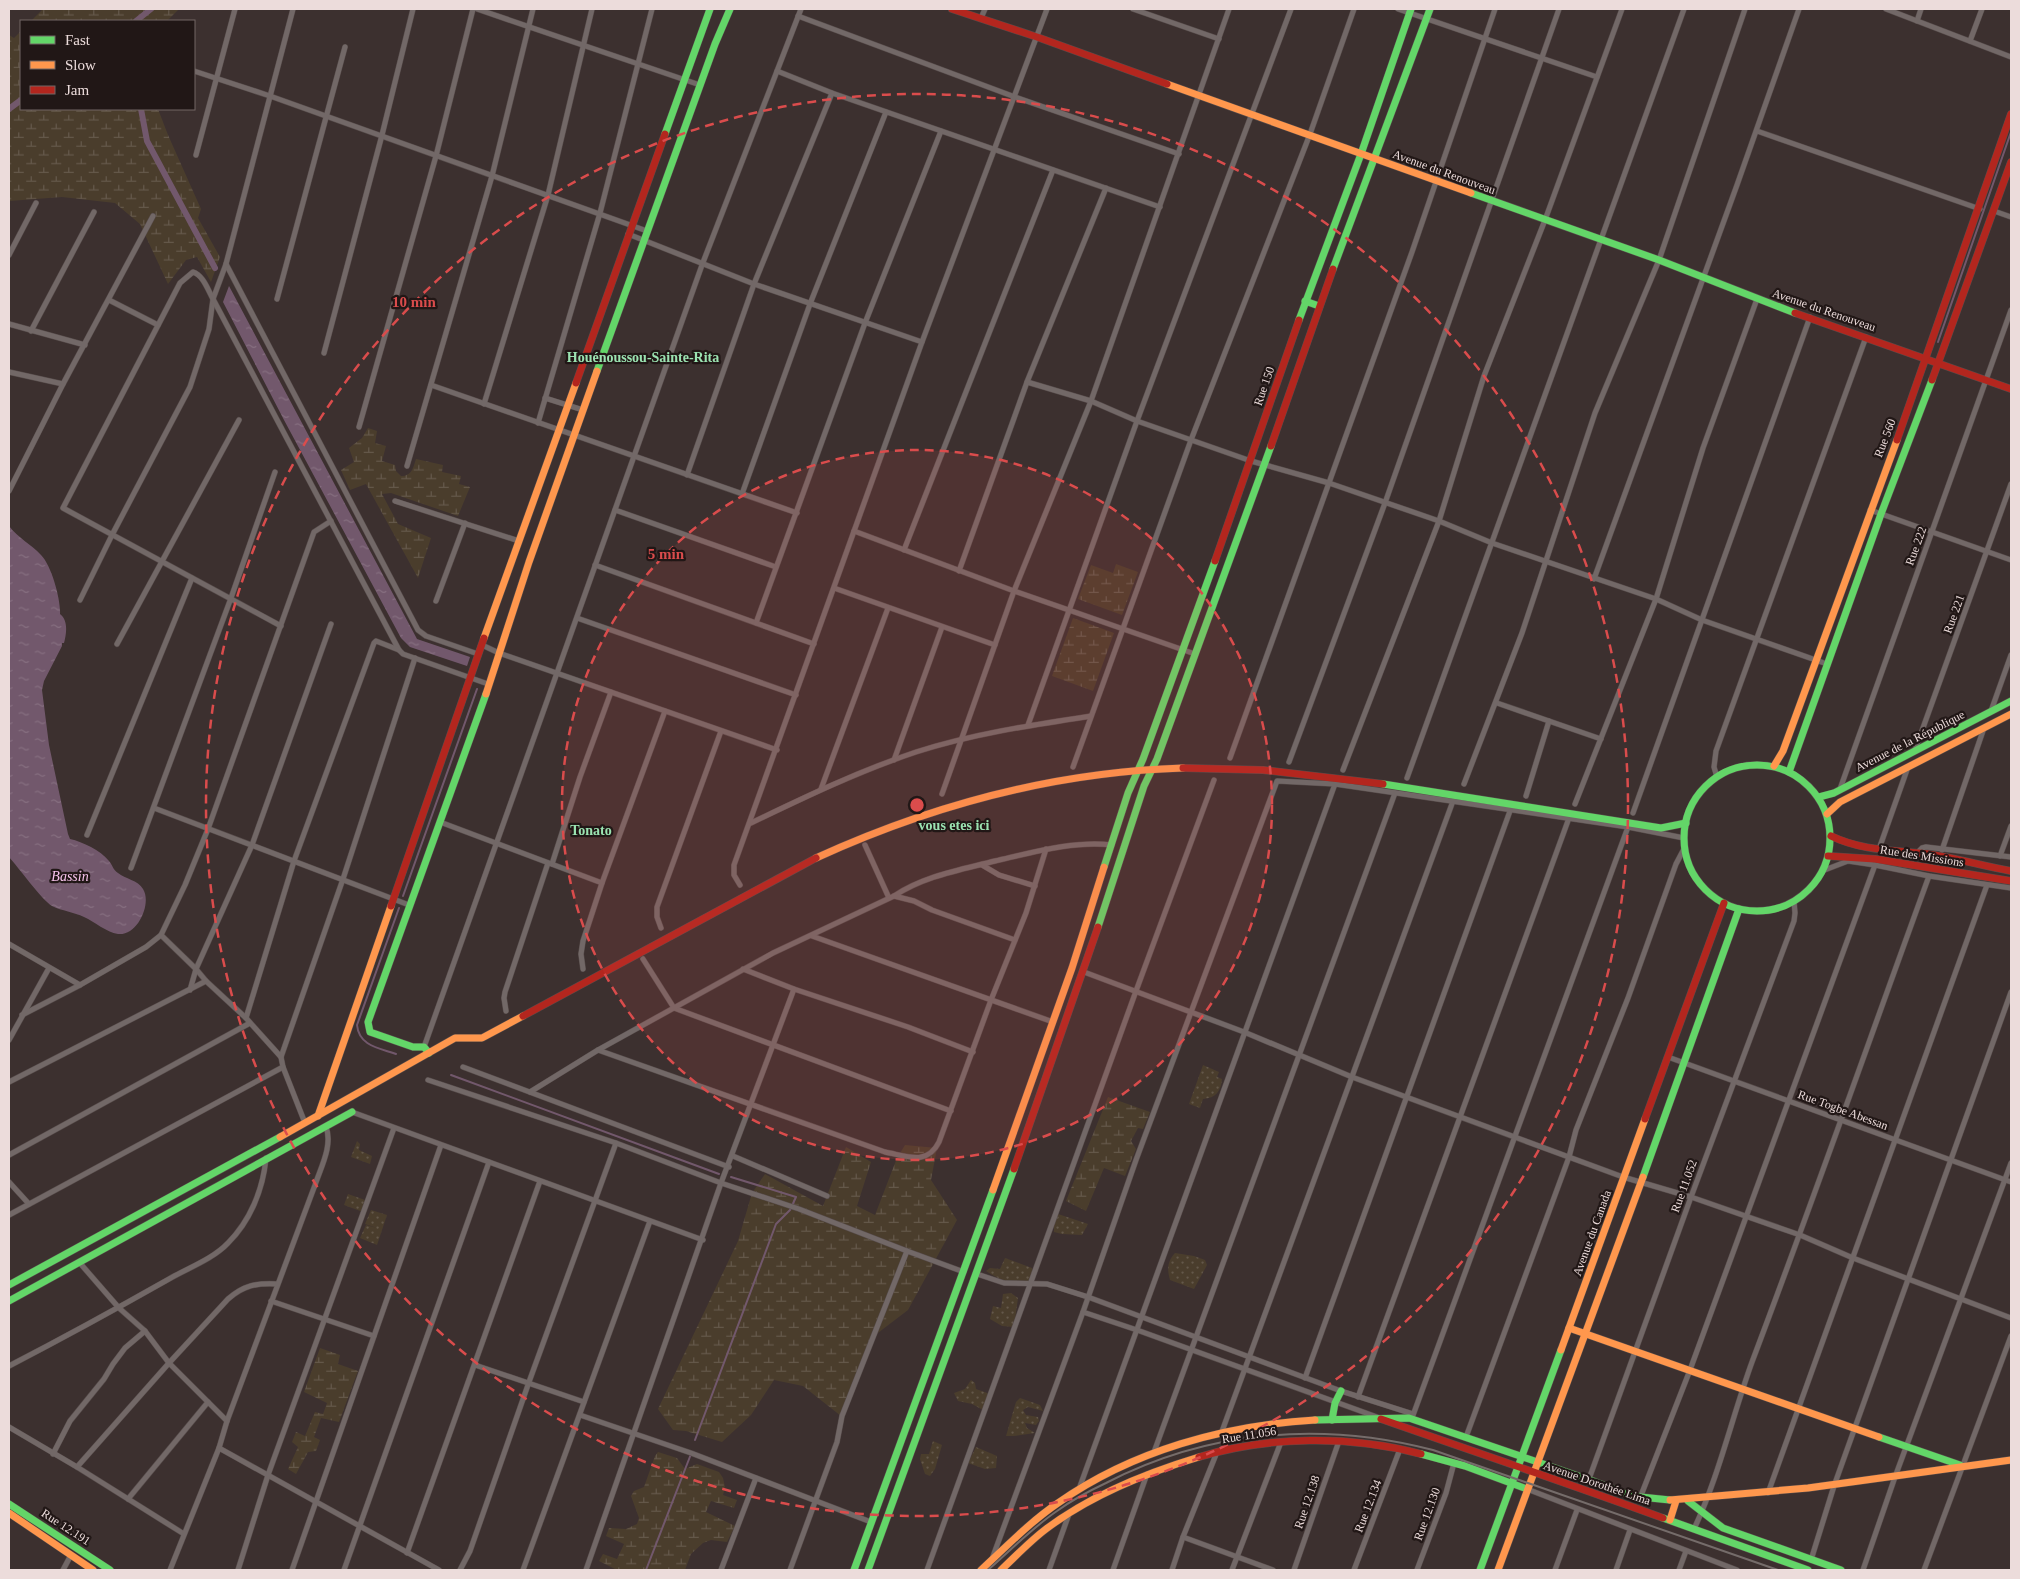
<svg xmlns="http://www.w3.org/2000/svg" width="2020" height="1579" viewBox="0 0 2020 1579" font-family="'Times New Roman',serif">
	<style>
		.grass { fill: url(#grass-dots) }
		.wetland { fill: url(#wetland-marsh) }
		.water { fill: url(#water-ripples) }
		.lines { fill: none; stroke-linecap: round; stroke-linejoin: round }
		.stream { stroke: #72586c; stroke-width: 2 }
		.canal { stroke: #72586c; stroke-width: 6 }
		.street-casing { stroke: #574c4b; stroke-width: 6 }
		.fast-casing { stroke: #574c4b; stroke-width: 8 }
		.slow-casing { stroke: #574c4b; stroke-width: 8 }
		.jam-casing { stroke: #574c4b; stroke-width: 8 }
		.street { stroke: #726867; stroke-width: 5 }
		.fast { stroke: #63d668; stroke-width: 7 }
		.slow { stroke: #ff974d; stroke-width: 7 }
		.jam { stroke: #b3261e; stroke-width: 7 }
		.rail { stroke: #756c6a; stroke-width: 2 }
		.ring { fill: none; stroke: #da4c4c; stroke-width: 2.5; stroke-dasharray: 9 6 }
		.labels { text-anchor: middle; dominant-baseline: central; stroke-width: 4.5; stroke-linejoin: round; paint-order: stroke }
		.street-label { font-size: 12px; fill: #ecdcdb; stroke: #211716 }
		.neighbourhood-label { font-size: 14px; font-weight: bold; fill: #9be3b1; stroke: #211716 }
		.water-label { font-size: 14px; font-style: italic; fill: #f6c3eb; stroke: #211716 }
		.centre { fill: #da4c4c; stroke: #211716; stroke-width: 2.5 }
		.ring-label { font-size: 15px; text-anchor: middle; font-weight: bold; fill: #da4c4c; stroke: #211716; stroke-width: 4.5; stroke-linejoin: round; paint-order: stroke }
	</style>
	<defs>
		<pattern id="grass-dots" width="8" height="8" patternUnits="userSpaceOnUse" patternTransform="scale(1.25)"><rect width="8" height="8" fill="#4a3d2c"/><path d="M2 2h.1M6 6h.1" fill="none" stroke="#64584a" stroke-width="1.8" stroke-linecap="round"/></pattern>
		<pattern id="wetland-marsh" width="20" height="14" patternUnits="userSpaceOnUse" patternTransform="scale(1.25)"><rect width="20" height="14" fill="#4a3d2c"/><path d="M1 5h8M5 5V1M11 12h8M15 12V8" fill="none" stroke="#64584a"/></pattern>
		<pattern id="water-ripples" width="26" height="14" patternUnits="userSpaceOnUse" patternTransform="scale(1.25)"><rect width="26" height="14" fill="#72586c"/><path d="M2 4q2-2 4 0t4 0M15 11q2-2 4 0t4 0" fill="none" stroke="#866f80"/></pattern>
	</defs>
	<rect width="100%" height="100%" fill="#3c302f"/>
	<g class="grass">
		<path d="M1203 1065 1219 1072 1217 1077 1222 1079C1221 1091 1216 1098 1203 1099L1200 1108 1189 1104Z"/>
		<polygon points="357,1141 360,1144 359,1150 372,1156 370,1164 351,1157"/>
		<polygon points="348,1194 365,1200 363,1212 344,1205"/>
		<polygon points="371,1210 387,1215 377,1245 360,1238 366,1225 377,1228 365,1224"/>
		<polygon points="1058,1214 1088,1224 1082,1235 1062,1234 1054,1232 1054,1217"/>
		<path d="M1175 1253 1194 1256 1205 1260 1207 1265 1194 1289 1170 1280C1167 1269 1167 1262 1175 1253Z"/>
		<path d="M1005 1258 1032 1268 1034 1276C1032 1278 1031 1281 1028 1282 1018 1289 994 1277 986 1271L990 1268 1000 1269Z"/>
		<polygon points="1011,1293 1018,1298 1014,1327 1002,1326 990,1319 993,1306 1001,1308 1003,1294"/>
		<polygon points="971,1380 975,1383 976,1389 990,1394 983,1410 972,1404 958,1401 954,1393 965,1389"/>
		<polygon points="1020,1398 1040,1405 1043,1411 1028,1407 1023,1410 1026,1415 1038,1417 1039,1421 1036,1425 1025,1423 1027,1428 1035,1433 1014,1436 1006,1436 1016,1402"/>
		<polygon points="933,1441 942,1445 935,1469 930,1476 925,1474 920,1459 921,1454 929,1454"/>
		<polygon points="976,1447 997,1456 996,1468 985,1469 968,1463"/>
	</g>
	<g class="wetland">
		<polygon points="43,9 179,9 167,21 31,21"/>
		<polygon points="21,31 21,109 158,109 168,135 201,209 198,218 220,257 211,282 197,257 186,260 168,284 140,224 115,203 62,197 9,201 9,35 14,38"/>
		<path d="M368 428 377 431 375 443 386 446 382 461 395 465 396 471 401 476C412 476 413 468 416 459L443 465 442 472 461 476 459 484 470 487 458 516 391 493 382 494 398 524 431 538 418 578 366 484 350 490 341 470 354 462 349 448 362 438Z"/>
		<polygon points="1116,564 1138,572 1122,615 1078,599 1091,565 1113,573"/>
		<polygon points="1073,618 1114,633 1093,691 1052,676"/>
		<polygon points="1108,1097 1150,1112 1143,1129 1138,1128 1131,1141 1136,1149 1125,1176 1104,1168 1086,1211 1066,1201"/>
		<polygon points="905,1145 937,1148 931,1180 957,1220 908,1310 870,1339 841,1416 803,1386 774,1380 751,1415 722,1442 686,1431 673,1430 658,1409 738,1241 752,1193 765,1174 823,1206 846,1147 871,1162 857,1206 875,1215 897,1158"/>
		<polygon points="320,1348 340,1355 338,1364 358,1371 339,1422 321,1418 314,1437 320,1440 316,1451 308,1452 296,1474 288,1469 298,1447 292,1442 296,1432 305,1436 315,1412 323,1414 327,1403 304,1392"/>
		<polygon points="658,1452 677,1458 685,1469 697,1464 719,1472 723,1478 725,1487 723,1495 737,1500 734,1508 711,1501 706,1512 735,1526 727,1542 711,1540 703,1543 691,1554 685,1570 617,1570 599,1561 603,1554 617,1559 624,1544 606,1536 609,1528 626,1529 637,1524 639,1518 631,1496 634,1491 644,1487 655,1456"/>
	</g>
	<g class="water">
		<polygon points="229,286 417,639 470,657 467,666 410,647 401,638 284,420 223,302"/>
		<path d="M9 526C18 538 31 544 41 555 52 566 61 601 60 614 69 621 66 635 64 643H62V646L44 681 42 690 49 745 68 834 70 839C83 842 100 850 109 861 112 864 113 870 118 873 125 879 138 880 143 889 152 903 138 936 118 934 106 932 95 922 84 917 74 912 62 911 52 906 43 901 18 867 9 857Z"/>
	</g>
	<g class="lines">
		<g class="stream">
			<polyline points="1938,342 2011,132"/>
			<polyline points="403,896 477,689"/>
			<path d="M396 1054C379 1048 359 1046 357 1025L399 908"/>
			<polyline points="451,1075 719,1174"/>
			<polyline points="695,1440 776,1224 790,1210 796,1197 731,1177"/>
			<polyline points="646,1570 691,1454"/>
		</g>
		<g class="canal">
			<polyline points="136,21 151,9"/>
			<polyline points="9,109 21,100"/>
			<polyline points="141,109 147,141 215,268"/>
		</g>
		<g class="street-casing">
			<g id="street">
				<polyline points="477,9 700,85"/>
				<polyline points="1133,9 1219,39"/>
				<polyline points="1398,9 1597,77"/>
				<polyline points="1886,9 2011,57"/>
				<polyline points="798,16 1015,97 1179,154"/>
				<polyline points="981,18 985,9"/>
				<polyline points="1917,21 1921,9"/>
				<polyline points="1970,41 1982,9"/>
				<polyline points="194,71 270,96 647,231"/>
				<polyline points="777,71 832,93 1160,207"/>
				<polyline points="1757,131 1980,209"/>
				<polyline points="196,155 235,9"/>
				<polyline points="1994,211 2011,217"/>
				<polyline points="628,234 754,284 922,342"/>
				<polyline points="9,255 36,203"/>
				<polyline points="226,264 418,630 426,636 478,654"/>
				<polyline points="277,299 345,47"/>
				<polyline points="109,300 158,325"/>
				<polyline points="9,324 85,345"/>
				<polyline points="31,331 94,212"/>
				<polyline points="324,353 382,135 413,9"/>
				<polyline points="9,372 63,384"/>
				<polyline points="1027,382 1091,401 1137,421 1251,461 1329,483 1439,521 1492,543 1656,599 1702,620 1827,664"/>
				<polyline points="431,385 797,513"/>
				<polyline points="545,398 583,410"/>
				<polyline points="484,404 548,195 592,9"/>
				<polyline points="538,423 600,213 652,9"/>
				<polyline points="359,427 436,156 473,9"/>
				<polyline points="407,466 492,176 533,9"/>
				<polyline points="687,475 754,284 832,93"/>
				<polyline points="9,491 63,384 153,216"/>
				<polyline points="742,494 810,304 886,112"/>
				<polyline points="395,501 519,541"/>
				<polyline points="615,510 776,567"/>
				<polyline points="1870,510 2011,560"/>
				<polyline points="854,531 1014,591 1195,654"/>
				<polyline points="904,550 1053,170"/>
				<polyline points="595,565 814,644"/>
				<polyline points="959,571 1027,382 1106,188"/>
				<polyline points="1594,579 1737,185 1799,9"/>
				<polyline points="834,588 995,645"/>
				<polyline points="80,600 112,535 190,387 209,329 213,299 226,264 293,9"/>
				<polyline points="436,601 465,523"/>
				<polyline points="577,618 796,695"/>
				<polyline points="756,623 865,323 941,131"/>
				<path d="M281 626 63 508 180 283 193 272C203 275 208 290 213 299L399 650 403 654 488 684"/>
				<polyline points="117,644 239,420"/>
				<polyline points="482,645 499,653 777,750"/>
				<polyline points="1497,703 1601,739"/>
				<polyline points="1991,711 2011,655"/>
				<polyline points="1028,725 1137,421 1291,9"/>
				<polyline points="1915,750 2011,484"/>
				<polyline points="1230,758 1412,252 1495,9"/>
				<polyline points="894,760 942,627"/>
				<polyline points="1289,762 1385,503 1559,9"/>
				<polyline points="1073,767 1191,440 1310,134 1354,9"/>
				<polyline points="1343,770 1439,521 1484,376 1545,220 1622,9"/>
				<polyline points="1717,777 1714,767 1716,751 1866,337"/>
				<polyline points="1407,778 1684,9"/>
				<polyline points="1464,784 1522,633 1595,413 1659,260 1745,9"/>
				<polyline points="821,789 888,608"/>
				<polyline points="1840,789 2011,310"/>
				<polyline points="942,794 1014,591 1091,401 1229,9"/>
				<polyline points="1526,796 1549,721"/>
				<polyline points="1575,804 1656,599 1703,448 1757,299"/>
				<polyline points="154,808 409,905"/>
				<polyline points="1633,813 1810,317"/>
				<polyline points="440,822 602,883"/>
				<path d="M751 823C805 797 859 771 916 752 972 734 1032 725 1091 716"/>
				<polyline points="87,835 192,578"/>
				<polyline points="865,845 889,898"/>
				<polyline points="1879,849 1908,767"/>
				<polyline points="1942,850 1984,728"/>
				<polyline points="1917,853 1922,848 1926,847 2011,857"/>
				<polyline points="2000,856 2011,826"/>
				<polyline points="552,864 580,777 611,692"/>
				<polyline points="982,865 999,875 1035,886"/>
				<polyline points="131,868 231,598 275,472"/>
				<polyline points="1822,871 1848,861 1875,865 1929,876 2011,888"/>
				<polyline points="740,885 734,875 734,865 922,342 1047,9"/>
				<polyline points="894,896 914,901 932,910 1015,940"/>
				<polyline points="661,928 657,917 657,907 721,731"/>
				<polyline points="161,935 196,969 206,981 246,1018 281,1057"/>
				<polyline points="812,936 1053,1022"/>
				<polyline points="9,944 80,985"/>
				<polyline points="643,959 674,1008 951,1111"/>
				<polyline points="583,969 581,954 583,941 602,883 665,711"/>
				<polyline points="743,969 794,989 908,1027 973,1052"/>
				<polyline points="1084,972 1244,1032 1352,1077 1623,1177 1691,1197 1800,1235 1853,1258 2011,1318"/>
				<polyline points="190,990 196,969 252,845 331,624"/>
				<polyline points="506,1011 504,998 505,992 548,863"/>
				<polyline points="22,1015 80,985 146,947 161,935 185,885 208,829 314,532 331,521"/>
				<polyline points="246,1018 294,861 374,643 376,641 399,650"/>
				<polyline points="9,1040 49,968"/>
				<polyline points="424,1047 702,265 801,9"/>
				<path d="M598 1050 885 1152C907 1156 927 1166 939 1142L991 1000 1026 913 1046 849"/>
				<polyline points="1668,1057 2011,1182"/>
				<polyline points="463,1067 729,1167"/>
				<polyline points="428,1080 616,1143 721,1183 799,1209 907,1251"/>
				<polyline points="9,1082 206,981"/>
				<path d="M530 1092 598 1050 773 953 894 896C924 876 960 870 995 861 1030 853 1075 840 1112 845"/>
				<polyline points="352,1112 703,1240"/>
				<polyline points="305,1123 283,1067 281,1057 343,879 415,658"/>
				<polyline points="9,1155 250,1023"/>
				<polyline points="733,1156 827,1196"/>
				<polyline points="9,1182 29,1204"/>
				<polyline points="9,1215 283,1067"/>
				<polyline points="79,1262 119,1308 145,1331 169,1363 227,1421"/>
				<polyline points="977,1274 1004,1283 1047,1284 1088,1297 1341,1391 1413,1414"/>
				<polyline points="271,1301 374,1336"/>
				<polyline points="1083,1312 1137,1330 1377,1417"/>
				<polyline points="475,1365 584,1402"/>
				<path d="M9 1366C63 1338 116 1309 169 1279 188 1268 213 1259 228 1243 250 1221 263 1190 266 1158"/>
				<polyline points="1305,1378 1510,811"/>
				<polyline points="1358,1397 1569,818"/>
				<polyline points="580,1415 691,1453 871,1522"/>
				<polyline points="1412,1418 1628,827"/>
				<polyline points="9,1427 77,1467 184,1534"/>
				<polyline points="1221,1434 1453,801"/>
				<polyline points="1466,1437 1569,1157 1576,1130 1628,998 1676,864 1685,847"/>
				<polyline points="219,1448 439,1570"/>
				<polyline points="1154,1452 1395,793"/>
				<polyline points="53,1454 70,1421 104,1379 113,1364 125,1348 145,1331"/>
				<path d="M77 1467 169 1363 228 1299C244 1285 256 1283 277 1284"/>
				<polyline points="1589,1479 1691,1197 1794,921 1795,913 1794,901"/>
				<polyline points="1079,1489 1335,784"/>
				<polyline points="1527,1489 1737,1570"/>
				<polyline points="1768,1493 1987,885"/>
				<polyline points="1640,1498 1690,1370 1875,865"/>
				<polyline points="128,1499 208,1402"/>
				<path d="M1694 1529C1719 1476 1732 1417 1752 1362 1813 1201 1870 1038 1929 876"/>
				<polyline points="1183,1537 1273,1570"/>
				<polyline points="407,1553 540,1181"/>
				<polyline points="992,1559 1083,1312 1136,1160 1277,781 1335,784 1628,827 1684,838"/>
				<polyline points="1811,1560 1834,1486 2011,992"/>
				<polyline points="63,1570 71,1555"/>
				<path d="M170 1570 219 1448 227 1421 315 1185C321 1167 333 1145 326 1127"/>
				<polyline points="238,1570 268,1475 394,1128"/>
				<polyline points="292,1570 441,1145"/>
				<polyline points="344,1570 489,1162"/>
				<polyline points="460,1570 470,1551 529,1382 616,1143"/>
				<polyline points="523,1570 650,1221"/>
				<polyline points="586,1570 721,1183 794,989"/>
				<polyline points="721,1570 756,1478"/>
				<polyline points="790,1570 837,1442 842,1416 907,1251 964,1272"/>
				<polyline points="927,1570 1136,991 1214,780"/>
				<polyline points="1049,1570 1069,1514"/>
				<polyline points="1113,1570 1147,1474"/>
				<polyline points="1172,1570 1183,1537 1217,1452"/>
				<polyline points="1232,1570 1281,1442"/>
				<polyline points="1294,1570 1339,1441"/>
				<polyline points="1354,1570 1400,1449"/>
				<polyline points="1417,1570 1446,1493 1454,1463"/>
				<polyline points="1555,1570 1577,1510"/>
				<polyline points="1616,1570 1630,1530"/>
				<polyline points="1679,1570 1686,1551"/>
				<polyline points="1863,1570 1895,1477 2011,1163"/>
				<polyline points="1924,1570 2011,1336"/>
			</g>
		</g>
		<g class="fast-casing">
			<g id="fast">
				<polyline points="665,134 710,9"/>
				<polyline points="1471,193 1659,260 1795,313"/>
				<polyline points="1333,269 1430,9"/>
				<polyline points="1305,301 1319,306"/>
				<polyline points="1299,320 1361,154 1411,9"/>
				<polyline points="597,371 715,44 730,9"/>
				<circle cx="1757" cy="838" r="73"/>
				<polyline points="1789,772 1881,514 1932,380"/>
				<polyline points="1383,784 1661,828 1686,823"/>
				<polyline points="1819,797 1834,793 2011,701"/>
				<polyline points="1104,867 1128,793 1143,759 1215,561"/>
				<polyline points="1098,927 1144,786 1157,759 1271,446"/>
				<polyline points="429,1053 424,1047 413,1047 370,1032 368,1022 486,694"/>
				<polyline points="1643,1177 1739,909"/>
				<polyline points="9,1285 280,1137"/>
				<polyline points="9,1301 352,1112"/>
				<polyline points="1315,1420 1409,1418 1593,1481 1631,1496 1670,1500"/>
				<polyline points="1332,1420 1335,1403 1341,1391"/>
				<polyline points="1879,1437 1960,1465"/>
				<polyline points="1421,1454 1465,1466 1527,1489"/>
				<polyline points="1688,1501 1723,1528 1841,1570"/>
				<polyline points="9,1504 110,1570"/>
				<polyline points="1663,1518 1808,1570"/>
				<polyline points="854,1570 993,1190"/>
				<polyline points="868,1570 1014,1169"/>
				<polyline points="1480,1570 1561,1350"/>
			</g>
		</g>
		<g class="slow-casing">
			<g id="slow">
				<polyline points="1167,84 1471,193"/>
				<polyline points="484,638 576,383"/>
				<polyline points="486,694 529,562 597,371"/>
				<polyline points="1774,766 1783,751 1897,440"/>
				<polyline points="1827,814 1840,802 2011,714"/>
				<path d="M816 858C932 805 1055 772 1183 768"/>
				<polyline points="318,1116 391,906"/>
				<polyline points="280,1137 455,1038 482,1038 523,1016"/>
				<polyline points="993,1190 1072,968 1104,867"/>
				<polyline points="1569,1328 1879,1437"/>
				<polyline points="1561,1350 1645,1119"/>
				<polyline points="1670,1500 1808,1488 2011,1460"/>
				<polyline points="9,1513 93,1570"/>
				<polyline points="1670,1520 1676,1501"/>
				<path d="M981 1570C1006 1547 1030 1522 1058 1503 1132 1451 1225 1425 1315 1420"/>
				<path d="M1001 1570C1016 1556 1030 1541 1046 1529 1091 1495 1146 1473 1199 1457"/>
				<polyline points="1498,1570 1643,1177"/>
			</g>
		</g>
		<g class="jam-casing">
			<g id="jam">
				<polyline points="952,9 1037,37 1167,84"/>
				<polyline points="1795,313 2011,389"/>
				<polyline points="1932,380 2011,162"/>
				<polyline points="576,383 665,134"/>
				<polyline points="1897,440 2011,114"/>
				<polyline points="1271,446 1333,269"/>
				<polyline points="1215,561 1299,320"/>
				<polyline points="1183,768 1263,770 1383,784"/>
				<path d="M1831 836C1862 851 1895 850 1928 854 1956 858 1983 866 2011 871"/>
				<polyline points="1828,856 1875,859 2011,881"/>
				<polyline points="391,906 484,638"/>
				<polyline points="523,1016 816,858"/>
				<polyline points="1645,1119 1724,903"/>
				<polyline points="1014,1169 1098,927"/>
				<path d="M1381 1419C1475 1452 1570 1484 1663 1518"/>
				<path d="M1199 1457C1269 1436 1350 1435 1421 1454"/>
			</g>
		</g>
		<use href="#street" class="street"/>
		<use href="#fast" class="fast"/>
		<use href="#slow" class="slow"/>
		<use href="#jam" class="jam"/>
		<path class="rail" d="M988 1570C1011 1550 1032 1528 1057 1511 1072 1500 1089 1491 1106 1483 1208 1430 1322 1421 1433 1450L1778 1570"/>
	</g>
	<circle cx="917" cy="805" r="355" fill="#da4c4c" fill-opacity=".12"/>
	<g class="ring">
		<circle cx="917" cy="805" r="355"/>
		<circle cx="917" cy="805" r="711"/>
	</g>
	<g class="labels">
		<g class="street-label">
			<text transform="translate(1444 172) rotate(20)">Avenue du Renouveau</text>
			<text transform="translate(1824 310) rotate(19)">Avenue du Renouveau</text>
			<text transform="translate(1264 386) rotate(-71)">Rue 150</text>
			<text transform="translate(1885 438) rotate(-69)">Rue 560</text>
			<text transform="translate(1916 546) rotate(-70)">Rue 222</text>
			<text transform="translate(1954 614) rotate(-70)">Rue 221</text>
			<text transform="translate(1910 741) rotate(-27)">Avenue de la République</text>
			<text transform="translate(1922 856) rotate(9)">Rue des Missions</text>
			<text transform="translate(1843 1110) rotate(20)">Rue Togbe Abessan</text>
			<text transform="translate(1684 1186) rotate(-70)">Rue 11.052</text>
			<text transform="translate(1592 1233) rotate(-70)">Avenue du Canada</text>
			<text transform="translate(1249 1435) rotate(-9)">Rue 11.056</text>
			<text transform="translate(1597 1483) rotate(19)">Avenue Dorothée Lima</text>
			<text transform="translate(1307 1502) rotate(-71)">Rue 12.138</text>
			<text transform="translate(1368 1506) rotate(-69)">Rue 12.134</text>
			<text transform="translate(1427 1514) rotate(-70)">Rue 12.130</text>
			<text transform="translate(66 1527) rotate(33)">Rue 12.191</text>
		</g>
		<g class="neighbourhood-label">
			<text x="643" y="357">Houénoussou-Sainte-Rita</text>
			<text x="954" y="825">vous etes ici</text>
			<text x="591" y="830">Tonato</text>
		</g>
		<g class="water-label">
			<text x="70" y="876">Bassin</text>
		</g>
	</g>
	<circle cx="917" cy="805" r="8" class="centre"/>
	<g class="ring-label">
		<text x="414" y="307">10 min</text>
		<text x="666" y="559">5 min</text>
	</g>
	<rect width="2020" height="1579" fill="none" stroke="#ecdcdb" stroke-width="20"/>
	<rect x="20" y="20" width="175" height="90" fill="#211716" stroke="#726665"/>
	<rect x="30" y="36" width="25" height="8" fill="#63d668" stroke="#726665"/>
	<text x="65" y="45" font-size="15" fill="#ecdcdb">Fast</text>
	<rect x="30" y="61" width="25" height="8" fill="#ff974d" stroke="#726665"/>
	<text x="65" y="70" font-size="15" fill="#ecdcdb">Slow</text>
	<rect x="30" y="86" width="25" height="8" fill="#b3261e" stroke="#726665"/>
	<text x="65" y="95" font-size="15" fill="#ecdcdb">Jam</text>
</svg>
